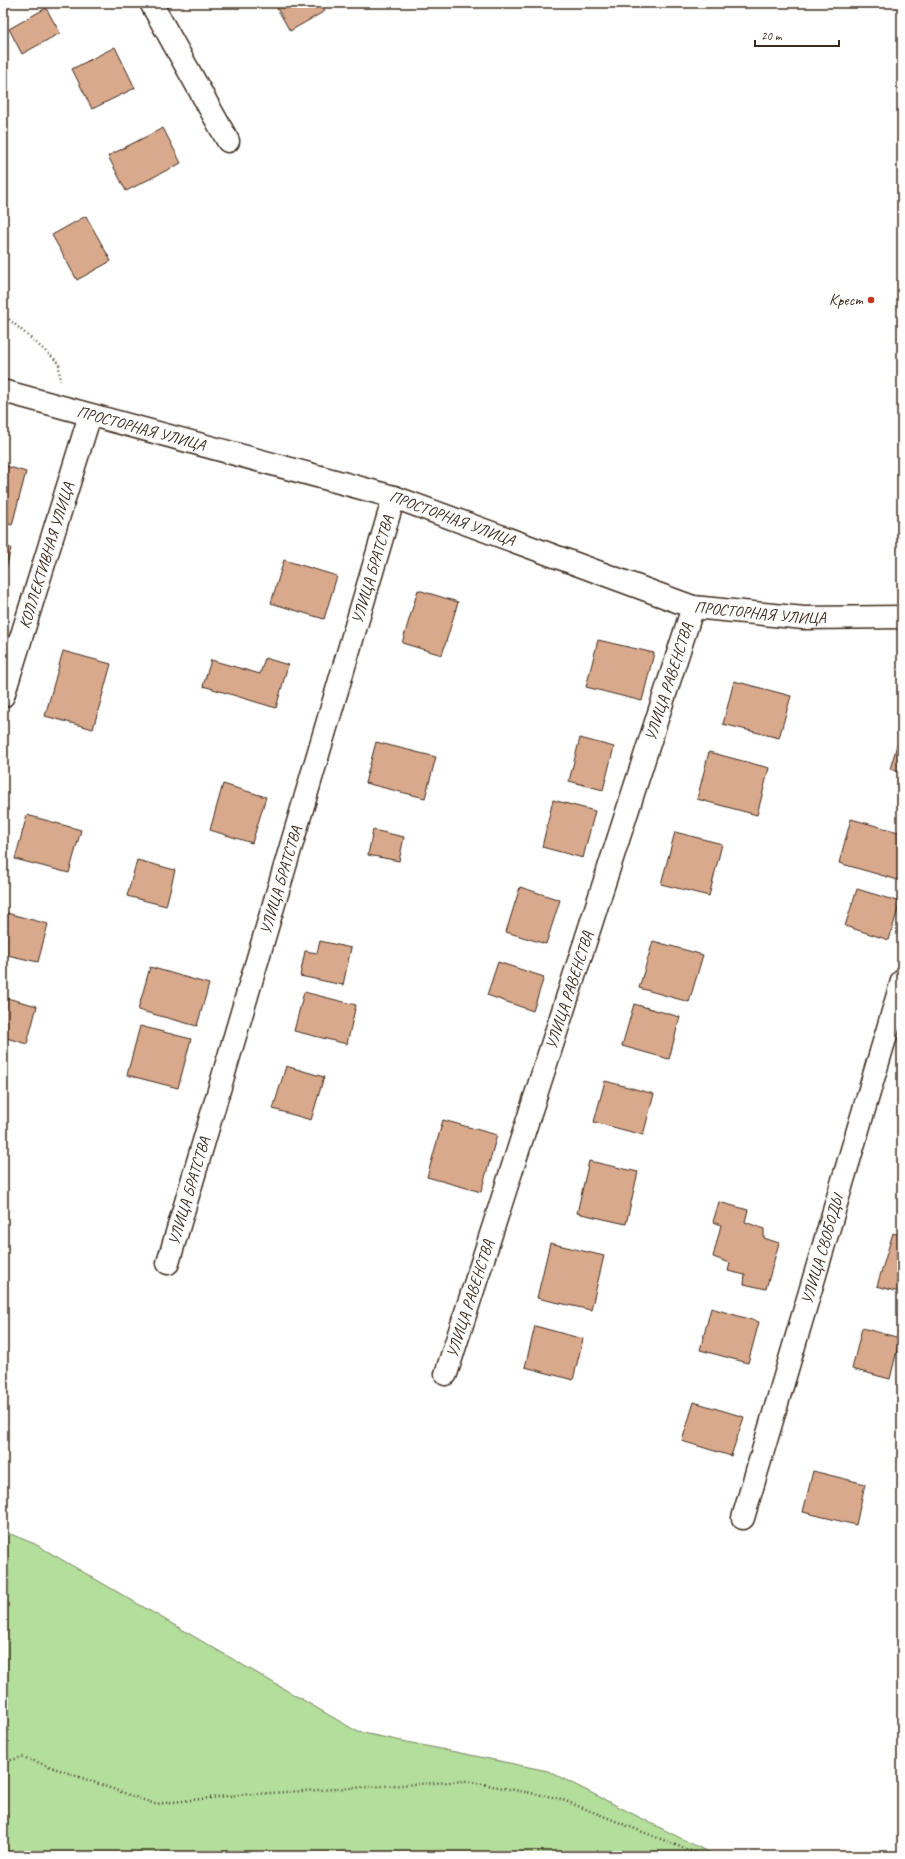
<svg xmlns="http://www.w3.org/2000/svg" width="905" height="1859" viewBox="0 0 905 1859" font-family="Caveat,sans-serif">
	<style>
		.green { fill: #b3de9c; stroke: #77845d }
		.building { fill: #d9a98c; stroke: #3b2a1e }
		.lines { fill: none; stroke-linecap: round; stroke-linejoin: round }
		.minor-casing { stroke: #3b2a1e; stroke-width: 25 }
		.path { stroke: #3b2a1e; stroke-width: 2.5; stroke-dasharray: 1 3; stroke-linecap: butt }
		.minor { stroke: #fff; stroke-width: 22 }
		.poi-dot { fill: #c8321e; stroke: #fff; stroke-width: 1.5 }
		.labels { text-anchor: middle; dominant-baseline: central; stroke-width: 3; stroke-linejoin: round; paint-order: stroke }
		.poi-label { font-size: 16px; fill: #3b2a1e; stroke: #fff; text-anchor: end }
		.street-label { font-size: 16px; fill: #3b2a1e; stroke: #fff }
	</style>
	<rect width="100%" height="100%" fill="#fff"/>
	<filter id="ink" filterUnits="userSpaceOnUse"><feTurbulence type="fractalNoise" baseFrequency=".025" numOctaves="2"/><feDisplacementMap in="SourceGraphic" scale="8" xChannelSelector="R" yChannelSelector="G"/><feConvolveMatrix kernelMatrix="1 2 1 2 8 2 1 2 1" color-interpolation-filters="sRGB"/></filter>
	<g filter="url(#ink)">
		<polygon class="green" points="3,1531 35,1544 358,1732 548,1771 716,1856 3,1856"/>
		<g class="building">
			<polygon points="274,3 321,3 325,11 290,31"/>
			<polygon points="46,8 60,33 22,54 9,29"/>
			<polygon points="115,47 135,88 92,109 72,69"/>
			<polygon points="163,128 181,163 126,191 108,156"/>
			<polygon points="86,216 111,261 77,280 52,235"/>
			<polygon points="3,465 26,472 12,525 3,522"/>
			<polygon points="3,546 11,548 3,580"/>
			<polygon points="284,560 337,576 324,619 271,603"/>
			<polygon points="418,590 458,602 442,655 402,643"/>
			<polygon points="598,640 654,653 642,701 586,687"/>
			<polygon points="63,651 111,664 93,729 45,716"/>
			<polygon points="265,658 288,665 276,708 203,686 211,660 260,674"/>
			<polygon points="734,681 791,696 779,738 723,724"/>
			<polygon points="902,728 902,773 890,769"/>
			<polygon points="580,738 614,747 603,790 569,781"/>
			<polygon points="376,742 436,757 425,798 365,783"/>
			<polygon points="709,752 769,768 757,815 697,799"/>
			<polygon points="223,784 266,797 252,843 210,830"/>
			<polygon points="553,800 595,811 583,858 542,847"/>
			<polygon points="27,815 81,830 69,873 15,859"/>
			<polygon points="851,819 902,833 902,865 898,880 839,863"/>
			<polygon points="373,830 404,837 399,861 368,855"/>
			<polygon points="675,832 722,844 709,896 661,884"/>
			<polygon points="137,860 175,870 166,906 127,896"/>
			<polygon points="520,887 560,900 546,944 506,932"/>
			<polygon points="857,889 900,902 889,940 845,926"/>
			<polygon points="3,912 48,924 38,962 3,954"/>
			<polygon points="320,941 351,948 343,985 300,976 305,951 317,953"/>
			<polygon points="653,941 703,955 689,1002 639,988"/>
			<polygon points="498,962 544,977 533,1011 487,995"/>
			<polygon points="150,967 209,984 197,1026 138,1010"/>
			<polygon points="304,992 356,1005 347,1044 294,1031"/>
			<polygon points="3,997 37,1006 27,1044 3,1037"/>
			<polygon points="634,1004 680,1017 669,1059 622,1046"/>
			<polygon points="140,1026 191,1039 178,1088 127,1075"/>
			<polygon points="286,1066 324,1077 311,1120 273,1109"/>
			<polygon points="605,1081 654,1094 643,1135 594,1122"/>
			<polygon points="443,1120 497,1135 481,1192 427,1177"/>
			<polygon points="589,1161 638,1172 626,1224 577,1213"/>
			<polygon points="719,1202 748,1210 745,1222 764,1229 764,1238 779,1243 766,1289 744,1284 745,1275 728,1271 730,1263 713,1257 721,1225 713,1222"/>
			<polygon points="893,1233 902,1236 902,1293 877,1286"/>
			<polygon points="550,1243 604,1256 591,1310 537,1298"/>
			<polygon points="711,1308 759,1322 748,1363 700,1350"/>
			<polygon points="535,1326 583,1339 573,1380 525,1367"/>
			<polygon points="862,1328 900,1338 890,1379 852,1369"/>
			<polygon points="694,1402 744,1417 731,1456 682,1441"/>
			<polygon points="813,1471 865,1484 856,1525 803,1512"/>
		</g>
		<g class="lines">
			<g class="minor-casing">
				<g id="minor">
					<polyline points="151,3 228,141"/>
					<path id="s1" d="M3 391 394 497 693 607 804 618 902 617"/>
					<path id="s2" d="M3 696 90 415"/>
					<path id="s3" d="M168 1263 394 497"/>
					<path id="s4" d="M446 1374 693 607"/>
					<path id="s5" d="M743 1518 902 981"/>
				</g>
			</g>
			<g class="path">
				<polyline points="3,314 59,363 60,381"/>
				<polyline points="3,1762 23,1757 155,1804 237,1795 466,1781 558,1798 703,1856"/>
			</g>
			<use href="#minor" class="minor"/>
		</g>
	</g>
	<circle class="poi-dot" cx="871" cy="300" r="4"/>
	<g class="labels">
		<g class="poi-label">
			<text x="863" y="300">Крест</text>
		</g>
		<g class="street-label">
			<text stroke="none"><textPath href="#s1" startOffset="143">ПРОСТОРНАЯ УЛИЦА</textPath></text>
			<text stroke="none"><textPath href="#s1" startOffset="467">ПРОСТОРНАЯ УЛИЦА</textPath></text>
			<text stroke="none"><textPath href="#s2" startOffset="147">КОЛЛЕКТИВНАЯ УЛИЦА</textPath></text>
			<text stroke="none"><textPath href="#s3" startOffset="723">УЛИЦА БРАТСТВА</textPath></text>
			<text stroke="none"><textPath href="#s1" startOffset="791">ПРОСТОРНАЯ УЛИЦА</textPath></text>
			<text stroke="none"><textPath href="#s4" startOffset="727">УЛИЦА РАВЕНСТВА</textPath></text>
			<text stroke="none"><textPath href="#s3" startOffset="399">УЛИЦА БРАТСТВА</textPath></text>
			<text stroke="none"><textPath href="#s4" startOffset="403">УЛИЦА РАВЕНСТВА</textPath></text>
			<text stroke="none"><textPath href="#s3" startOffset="75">УЛИЦА БРАТСТВА</textPath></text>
			<text stroke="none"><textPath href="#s5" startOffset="280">УЛИЦА СВОБОДЫ</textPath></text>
			<text stroke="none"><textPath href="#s4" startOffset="79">УЛИЦА РАВЕНСТВА</textPath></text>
		</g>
	</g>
	<rect width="905" height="1859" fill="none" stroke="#fff" stroke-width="16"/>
	<rect x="8" y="8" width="889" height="1843" fill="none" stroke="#3b2a1e" stroke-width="1.5" filter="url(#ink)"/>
	<path d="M755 40v6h84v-6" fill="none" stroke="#3b2a1e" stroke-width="2"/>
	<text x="761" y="40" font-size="12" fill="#3b2a1e" stroke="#ffffff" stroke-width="3" paint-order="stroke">20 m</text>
</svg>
